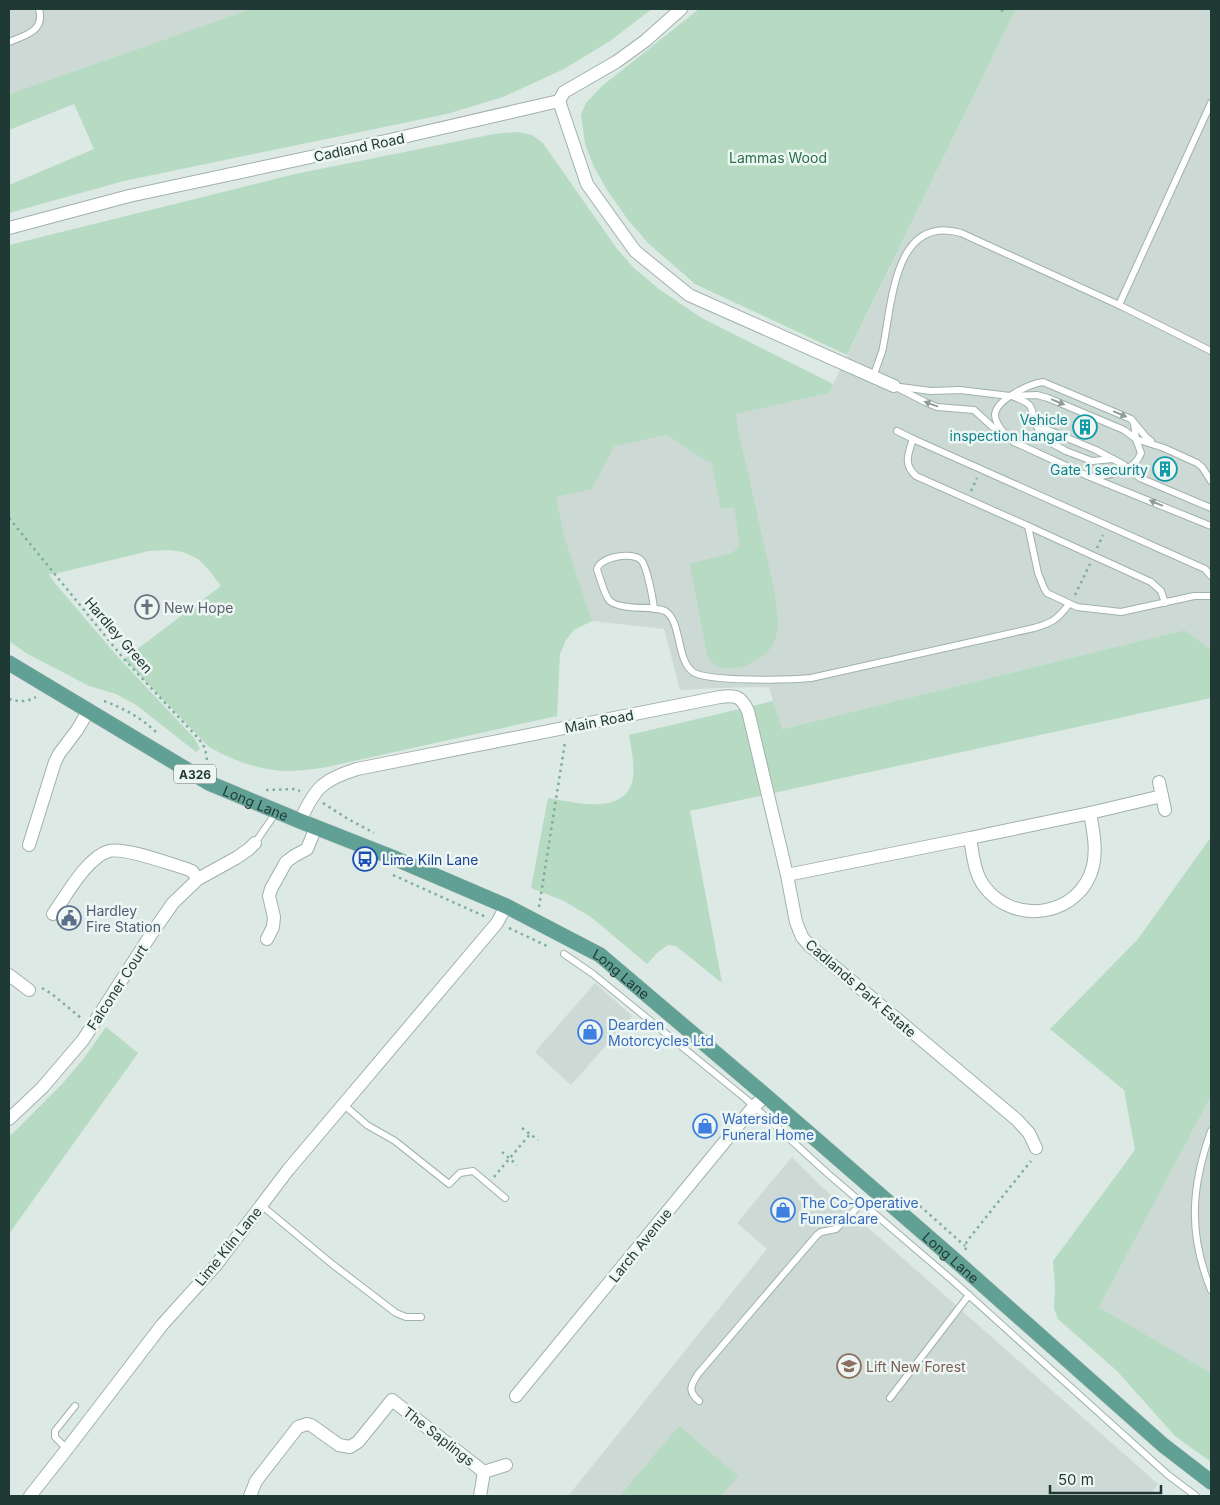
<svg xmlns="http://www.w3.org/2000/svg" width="1220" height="1505" viewBox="0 0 1220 1505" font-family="Inter,sans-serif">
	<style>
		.built { fill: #ccd9d4 }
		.green { fill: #b6dbc2 }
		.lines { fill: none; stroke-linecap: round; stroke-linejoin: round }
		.lane-casing { stroke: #a0b1ac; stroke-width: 8 }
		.street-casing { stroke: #a0b1ac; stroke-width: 14 }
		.primary-casing { stroke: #bcc4c2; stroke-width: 16 }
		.path { stroke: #7daea2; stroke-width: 2.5; stroke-dasharray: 2.5 4; stroke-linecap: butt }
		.lane { stroke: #fff; stroke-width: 6 }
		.street { stroke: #fff; stroke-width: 12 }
		.primary { stroke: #61a094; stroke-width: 15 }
		.oneway { fill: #8f9c9a }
		.labels { text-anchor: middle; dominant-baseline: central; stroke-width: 5; stroke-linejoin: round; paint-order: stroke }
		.shield { fill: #eef6f3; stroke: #5d726d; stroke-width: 1 }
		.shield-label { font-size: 12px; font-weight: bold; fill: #1f3934 }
		.street-label { font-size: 14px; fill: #1f3934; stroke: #eef6f3 }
		.park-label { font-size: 14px; fill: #297049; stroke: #eef6f3 }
		.culture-label { font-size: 14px; fill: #0d838f; stroke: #eef6f3; text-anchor: end }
		.worship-label { font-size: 14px; fill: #5b616d; stroke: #eef6f3; text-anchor: start }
		.transit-label { font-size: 14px; fill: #164399; stroke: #eef6f3; text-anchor: start }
		.service-label { font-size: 14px; fill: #4e5e75; stroke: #eef6f3; text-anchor: start }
		.shop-label { font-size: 14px; fill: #366cbe; stroke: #eef6f3; text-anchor: start }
		.education-label { font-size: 14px; fill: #785e54; stroke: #eef6f3; text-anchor: start }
	</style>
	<rect width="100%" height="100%" fill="#dde9e5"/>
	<g class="built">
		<polygon points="9,9 251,9 9,94"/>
		<polygon points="1016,9 1211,9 1211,650 1185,630 781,729 769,687 718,688 680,690 664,629 592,621 564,535 547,456 829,393"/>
		<polygon points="595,983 632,1016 571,1085 535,1052"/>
		<polygon points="1211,1096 1211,1373 1099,1307"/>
		<polygon points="792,1157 821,1186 1158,1484 1149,1496 568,1496 767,1249 737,1223"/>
	</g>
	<g class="green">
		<polygon points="251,9 652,9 610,41 564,69 503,97 447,114 124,181 9,213 9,185 94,149 74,104 9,130 9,94"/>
		<polygon points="699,9 1016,9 847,355 695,284 648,243 628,220 607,190 594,167 585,144 581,115 586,103 602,86"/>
		<path d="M517 132 532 135 543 143 617 249 634 268 659 289 700 317 833 384 829 393 736 414 738 430C747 469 756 508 764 546 770 572 782 612 776 637 772 653 751 666 735 668 721 670 715 668 707 655L690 564 732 553 740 546 734 507 721 509 711 461H706L667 435 614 446 592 489 556 497 564 535 592 621 574 630 566 640 560 654 557 716 322 768C311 769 298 771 287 771 259 770 233 761 209 747L124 659 221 586 209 570 198 559 183 552 170 550 149 551 54 574H49L54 582 118 657 195 739 200 749 196 752 136 705 116 694 89 686 26 653 9 641V245L295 174 494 134Z"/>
		<path d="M1185 630 1211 650V698L690 811 722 983 676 946 668 945 657 953 647 964 591 917 564 901 531 888 548 798C572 802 623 816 632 782 636 767 631 749 629 735L773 701 782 729Z"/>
		<polygon points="1211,837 1211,1063 1210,1066 1211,1067 1211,1096 1099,1307 1211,1373 1211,1462 1175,1436 1117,1371 1058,1319 1054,1308 1055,1288 1053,1261 1135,1150 1124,1090 1050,1029 1138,939"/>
		<polygon points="106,1027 138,1053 9,1234 9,1137 62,1084 84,1058"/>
		<polygon points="679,1426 738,1476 721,1496 620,1496"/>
	</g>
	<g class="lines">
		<g class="lane-casing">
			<g id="lane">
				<path d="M9 42C26 35 45 31 39 9"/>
				<polyline points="1119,305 1211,103"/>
				<path d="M873 377C876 369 879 360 882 352 892 309 892 213 961 233L1119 305 1211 351"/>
				<polyline points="894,386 925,402 937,407 974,410 997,431 1014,442 1090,477 1211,526"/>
				<polyline points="900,387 931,391 960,390 1010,396 1037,395 1048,398 1124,430 1136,439 1164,448 1197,463 1202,467 1211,481"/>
				<path d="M1014 397C1035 405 1030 406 1036 425L1096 450 1124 465 1140 478 1211 508"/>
				<polyline points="1036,425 1044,439 1066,451 1092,461 1113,459"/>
				<polyline points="897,431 913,439"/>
				<path d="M1004 433C1000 428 995 422 995 415 996 399 1030 384 1043 382L1131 419 1146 437 1151 441"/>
				<path d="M1091 477C1109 475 1134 473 1141 453L1136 439 1134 423"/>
				<polyline points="1028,526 1151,582 1161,591 1165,603"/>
				<path d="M1211 576 1205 569 913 439C908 454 903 464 916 476L1028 526 1038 573 1044 588 1047 593 1077 607 1121 612 1194 596H1211"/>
				<path d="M654 609C653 599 647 566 641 560 633 551 598 557 597 570 601 579 603 592 609 600 615 608 640 608 650 608 655 609 661 609 665 611 682 621 676 660 693 672 708 682 790 680 811 678L1034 628C1052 623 1058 619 1069 604"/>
				<polyline points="255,843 277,811"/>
				<polyline points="564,954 593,974 746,1099 827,1173 952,1280 1168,1475 1196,1496"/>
				<polyline points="343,1104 367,1125 395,1141 449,1184 460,1173 473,1171 505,1198"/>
				<path d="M1211 1131C1191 1187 1188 1234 1211 1290"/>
				<polyline points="261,1205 332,1264 396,1313 406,1317 421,1317"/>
				<polyline points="890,1398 969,1295"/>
				<path d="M699 1401C687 1391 691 1385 698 1374L817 1235 821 1232 836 1229 862 1203"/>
				<polyline points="67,1449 55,1437 55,1431 75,1406"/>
			</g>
		</g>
		<g class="street-casing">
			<g id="street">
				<polyline points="559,101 587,184 635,251 689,295 894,386"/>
				<polyline points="9,228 129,196 390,140 559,101 564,92 616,62 645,41 681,9"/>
				<polyline points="1162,796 1165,810"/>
				<polyline points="1090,813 1162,796 1159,782"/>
				<path d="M300 821C315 788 322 780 357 769L720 697C736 695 741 696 748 711L787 875 796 922 802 937 810 946 1017 1120 1029 1133 1036 1148"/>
				<polyline points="29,845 55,762 59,754 77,730 89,710"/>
				<path d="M787 875 970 838C973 855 974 872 984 886 1014 927 1081 916 1093 866 1097 848 1093 830 1090 813L970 838"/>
				<path d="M53 914C66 896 87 857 109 851 124 847 167 863 184 868L192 871 198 879"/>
				<polyline points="267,939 273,927 274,917 269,896 271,889 286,862 294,856 307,849 316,827"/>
				<polyline points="9,975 29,990"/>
				<polyline points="9,1119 42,1088 83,1040 152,933 173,903 198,879 236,858 249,849 255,843"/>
				<polyline points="516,1396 754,1106 766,1096"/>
				<polyline points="484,1472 506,1465"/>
				<polyline points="30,1496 67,1449 162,1325 216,1265 288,1170 497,923 506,906"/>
				<polyline points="250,1496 256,1481 298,1427 307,1424 311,1425 339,1445 350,1447 358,1442 392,1400 484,1472"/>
				<polyline points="480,1496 484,1472"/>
			</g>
		</g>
		<g class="primary-casing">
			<g id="primary">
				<path id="s1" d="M9 663 209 783 300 821 394 858 506 906 600 955 766 1096 956 1261 1163 1445 1211 1482"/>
			</g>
		</g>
		<g class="path">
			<polyline points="1001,11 1005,9"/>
			<polyline points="971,491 977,478"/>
			<polyline points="9,518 124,659 199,739 205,748 208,766"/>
			<polyline points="1097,548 1103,535"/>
			<polyline points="1075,595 1090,564"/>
			<path d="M9 699C19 702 27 702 36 697"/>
			<path d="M104 701C125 709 142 718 158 734"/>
			<polyline points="266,790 295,789 300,791"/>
			<polyline points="323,803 348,819 374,833"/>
			<polyline points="393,875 486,917"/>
			<polyline points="539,907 565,742"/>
			<polyline points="509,928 549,947"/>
			<polyline points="42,988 52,994 81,1018"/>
			<polyline points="522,1128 538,1140"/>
			<polyline points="502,1152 517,1165"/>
			<polyline points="494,1177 530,1134"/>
			<polyline points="920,1206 965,1246"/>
			<polyline points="966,1250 965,1246 967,1241 1031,1161"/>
		</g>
		<use href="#lane" class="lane"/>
		<use href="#street" class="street"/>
		<use href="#primary" class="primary"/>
	</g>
	<defs><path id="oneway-solid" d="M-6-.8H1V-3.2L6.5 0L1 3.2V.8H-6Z" transform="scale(1.25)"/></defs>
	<g class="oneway">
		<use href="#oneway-solid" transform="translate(1058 402) rotate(22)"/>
		<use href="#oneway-solid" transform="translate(931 404) rotate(-160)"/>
		<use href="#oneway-solid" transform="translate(1120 414) rotate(23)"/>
		<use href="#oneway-solid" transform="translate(1156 503) rotate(-157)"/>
	</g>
	<defs>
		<g id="building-ring" transform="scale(1.25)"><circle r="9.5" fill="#eef6f3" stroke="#0f9aa8" stroke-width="1.5"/><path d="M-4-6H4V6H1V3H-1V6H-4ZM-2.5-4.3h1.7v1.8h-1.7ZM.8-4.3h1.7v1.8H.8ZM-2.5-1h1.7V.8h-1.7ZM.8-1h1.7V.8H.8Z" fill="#0f9aa8"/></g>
		<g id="church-ring" transform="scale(1.25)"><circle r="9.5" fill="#eef6f3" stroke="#6b7280" stroke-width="1.5"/><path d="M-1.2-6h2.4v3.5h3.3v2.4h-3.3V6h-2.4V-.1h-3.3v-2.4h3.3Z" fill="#6b7280"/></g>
		<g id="bus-ring" transform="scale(1.25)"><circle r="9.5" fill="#eef6f3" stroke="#1a4fb4" stroke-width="1.5"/><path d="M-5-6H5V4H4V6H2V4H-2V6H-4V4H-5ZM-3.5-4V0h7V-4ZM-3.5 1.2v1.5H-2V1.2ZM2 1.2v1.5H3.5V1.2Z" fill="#1a4fb4"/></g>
		<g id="civic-ring" transform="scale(1.25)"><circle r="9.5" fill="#eef6f3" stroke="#5c6f8a" stroke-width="1.5"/><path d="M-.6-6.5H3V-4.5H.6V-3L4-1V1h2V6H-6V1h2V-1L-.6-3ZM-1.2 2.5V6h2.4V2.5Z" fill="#5c6f8a"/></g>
		<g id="shop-ring" transform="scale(1.25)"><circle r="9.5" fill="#eef6f3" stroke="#3f7fe0" stroke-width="1.5"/><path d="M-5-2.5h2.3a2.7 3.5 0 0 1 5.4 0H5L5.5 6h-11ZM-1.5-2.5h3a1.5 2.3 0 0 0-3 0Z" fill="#3f7fe0"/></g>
		<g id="school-ring" transform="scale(1.25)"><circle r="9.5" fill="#eef6f3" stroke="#8d6e63" stroke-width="1.5"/><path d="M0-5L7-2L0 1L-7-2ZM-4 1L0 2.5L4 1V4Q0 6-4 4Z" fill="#8d6e63"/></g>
	</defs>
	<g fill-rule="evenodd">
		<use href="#building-ring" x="1085" y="427"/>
		<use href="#building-ring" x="1165" y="469"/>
		<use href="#church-ring" x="147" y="607"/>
		<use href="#bus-ring" x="365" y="859"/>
		<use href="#civic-ring" x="69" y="918"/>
		<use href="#shop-ring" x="590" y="1032"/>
		<use href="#shop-ring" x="705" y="1126"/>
		<use href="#shop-ring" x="783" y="1210"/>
		<use href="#school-ring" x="849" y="1366"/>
	</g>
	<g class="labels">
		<rect class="shield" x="174" y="764.5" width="42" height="19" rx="4"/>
		<g class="shield-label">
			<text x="195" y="774">A326</text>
		</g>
		<g class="street-label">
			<text transform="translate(359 147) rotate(-12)">Cadland Road</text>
			<text transform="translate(119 635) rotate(49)">Hardley Green</text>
			<text transform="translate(599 721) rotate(-11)">Main Road</text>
			<text stroke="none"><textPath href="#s1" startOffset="284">Long Lane</textPath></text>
			<text stroke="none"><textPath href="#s1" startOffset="689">Long Lane</textPath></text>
			<text transform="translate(117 987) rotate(-57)">Falconer Court</text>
			<text transform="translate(861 988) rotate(41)">Cadlands Park Estate</text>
			<text transform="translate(640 1245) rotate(-51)">Larch Avenue</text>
			<text transform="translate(228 1246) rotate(-51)">Lime Kiln Lane</text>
			<text stroke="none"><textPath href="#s1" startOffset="1124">Long Lane</textPath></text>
			<text transform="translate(439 1436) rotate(38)">The Saplings</text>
		</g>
		<g class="park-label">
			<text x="778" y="157">Lammas Wood</text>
		</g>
		<g class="culture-label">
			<text x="1068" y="419">Vehicle<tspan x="1068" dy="16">inspection hangar</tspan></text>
			<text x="1148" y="469">Gate 1 security</text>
		</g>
		<g class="worship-label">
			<text x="164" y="607">New Hope</text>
		</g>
		<g class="transit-label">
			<text x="382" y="859">Lime Kiln Lane</text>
		</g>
		<g class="service-label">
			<text x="86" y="910">Hardley<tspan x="86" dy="16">Fire Station</tspan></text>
		</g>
		<g class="shop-label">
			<text x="608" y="1024">Dearden<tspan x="608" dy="16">Motorcycles Ltd</tspan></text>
			<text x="722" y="1118">Waterside<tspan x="722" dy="16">Funeral Home</tspan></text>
			<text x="800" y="1202">The Co-Operative<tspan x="800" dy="16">Funeralcare</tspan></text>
		</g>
		<g class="education-label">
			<text x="866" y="1366">Lift New Forest</text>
		</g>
	</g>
	<rect width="1220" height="1505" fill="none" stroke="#1f3934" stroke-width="20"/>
	<path d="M1050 1485v8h111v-8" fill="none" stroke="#1f3934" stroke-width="2.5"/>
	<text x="1058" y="1485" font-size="15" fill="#1f3934" stroke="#eef6f3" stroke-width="4" paint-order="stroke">50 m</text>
</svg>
